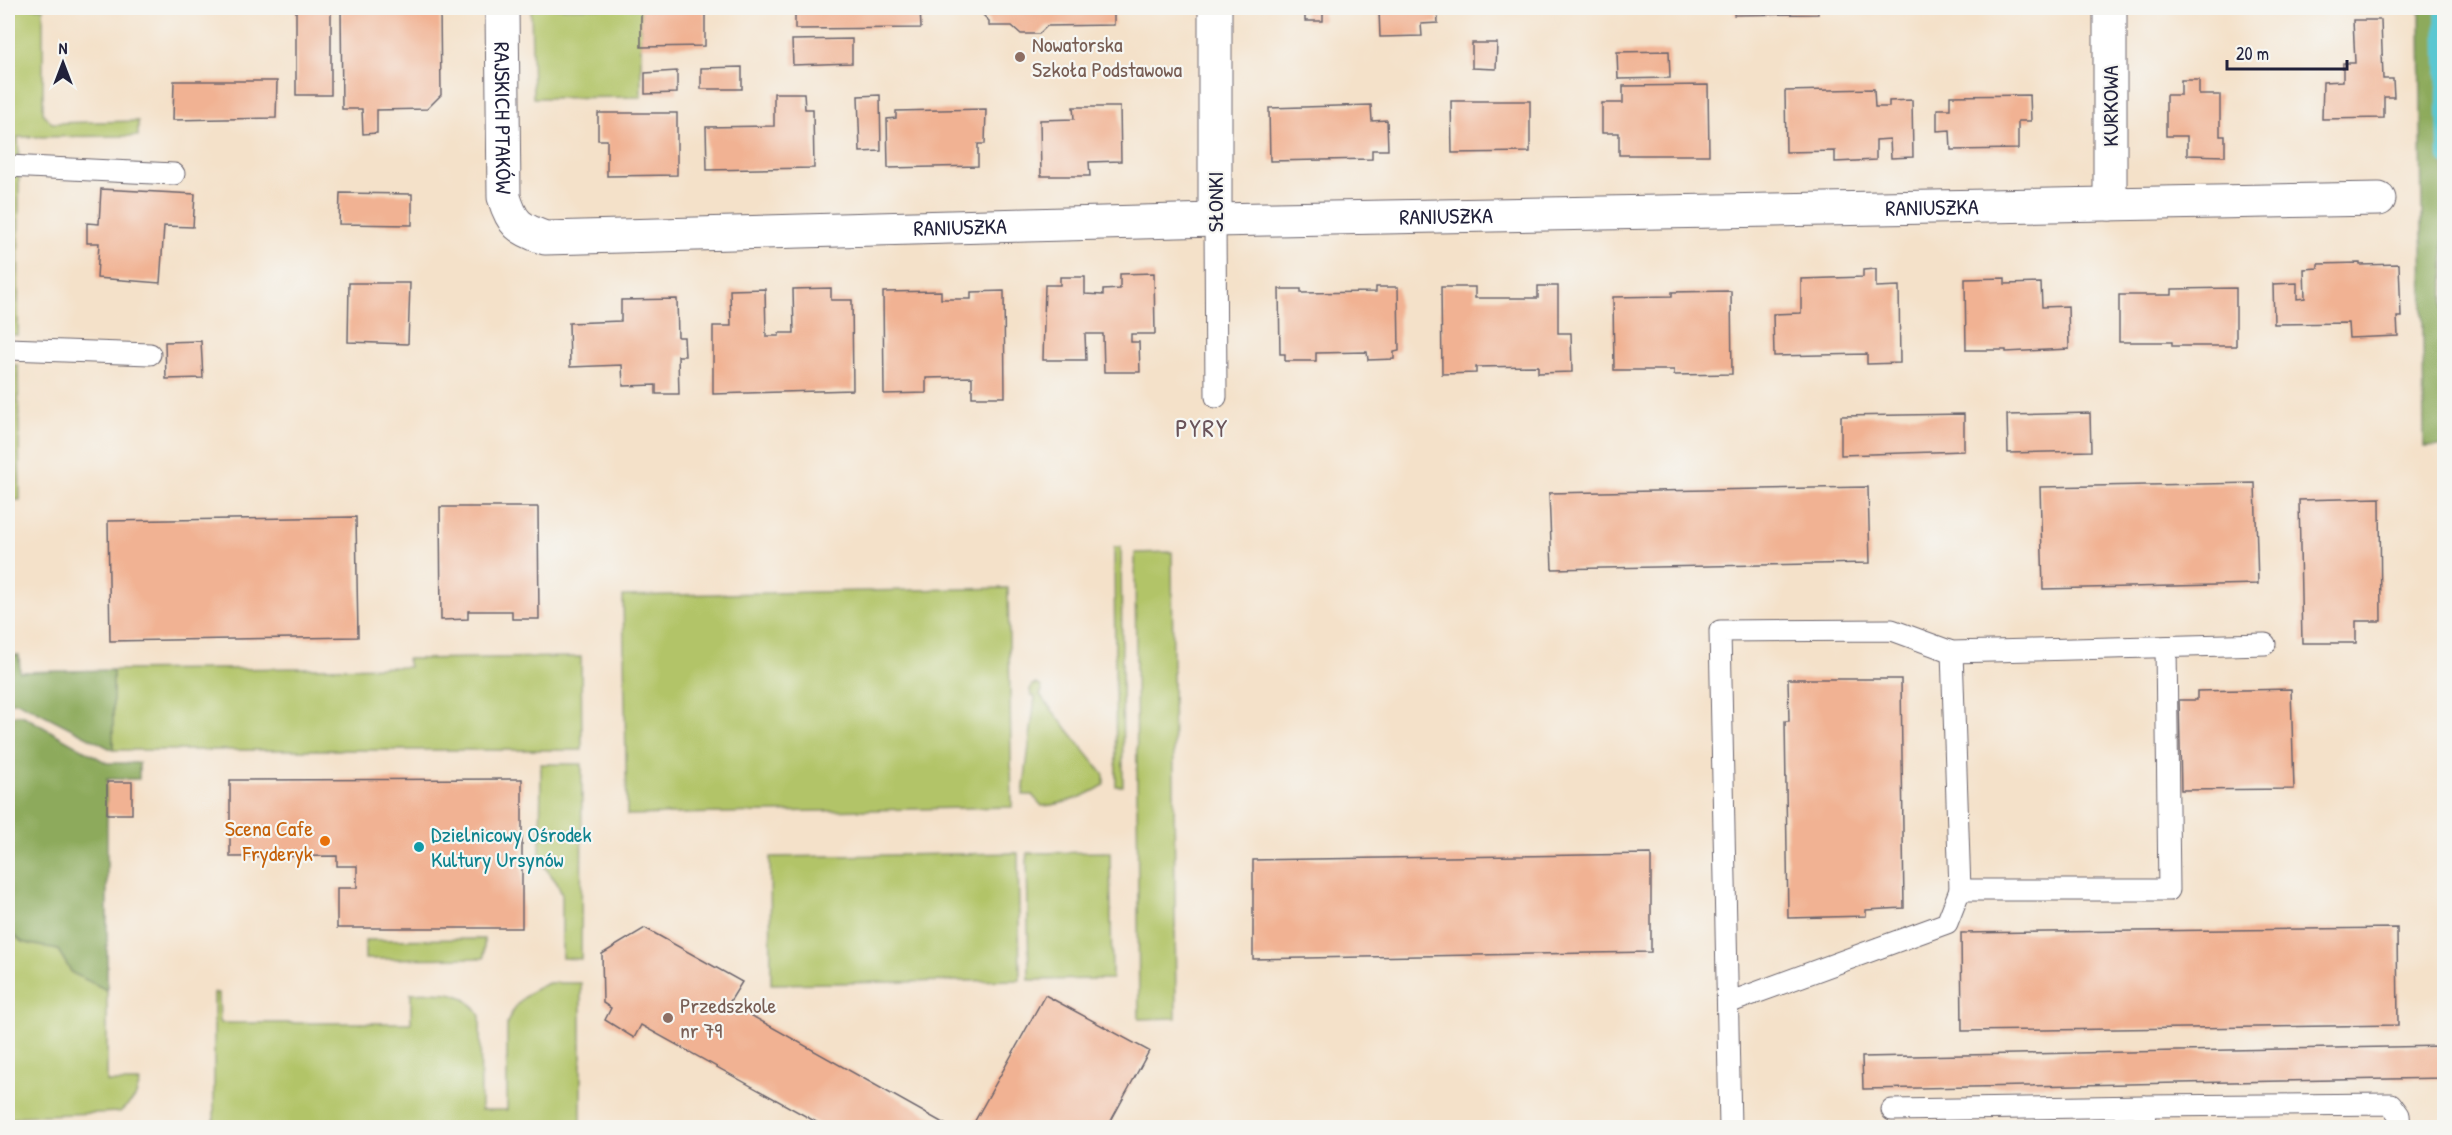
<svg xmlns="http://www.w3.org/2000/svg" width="2452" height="1135" viewBox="0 0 2452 1135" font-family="'Patrick Hand',sans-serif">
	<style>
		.green { fill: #b2c467; stroke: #6a7351; stroke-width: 1.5 }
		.forest { fill: #8daa5c; stroke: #58664c; stroke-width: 1.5 }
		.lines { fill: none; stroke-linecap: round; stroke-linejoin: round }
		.stream { stroke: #5ac7d1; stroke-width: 12 }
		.building { fill: #f1b293 }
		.service-casing { stroke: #6c656d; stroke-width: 23 }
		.minor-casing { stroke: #6c656d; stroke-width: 35 }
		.service { stroke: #fff; stroke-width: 21 }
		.minor { stroke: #fff; stroke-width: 33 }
		.education-dot { fill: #8d6e63; stroke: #f6f6f2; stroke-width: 2 }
		.food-dot { fill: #e8710a; stroke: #f6f6f2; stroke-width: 2 }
		.culture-dot { fill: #0f9aa8; stroke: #f6f6f2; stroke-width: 2 }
		.labels { text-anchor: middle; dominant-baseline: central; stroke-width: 4.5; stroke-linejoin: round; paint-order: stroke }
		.education-label { font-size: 22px; fill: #785e54; stroke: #f6f6f2; text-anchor: start }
		.street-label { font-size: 22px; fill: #22223b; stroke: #f6f6f2 }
		.food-label { font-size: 22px; fill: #c56008; stroke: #f6f6f2; text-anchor: end }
		.culture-label { font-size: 22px; fill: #0d838f; stroke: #f6f6f2; text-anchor: start }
		.quarter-label { font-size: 26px; letter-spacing: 1.5px; fill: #6a545a; stroke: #f6f6f2 }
	</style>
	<rect width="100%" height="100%" fill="#f6f6f2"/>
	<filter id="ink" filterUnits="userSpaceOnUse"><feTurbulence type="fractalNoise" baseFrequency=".0167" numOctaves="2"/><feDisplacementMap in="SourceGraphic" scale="12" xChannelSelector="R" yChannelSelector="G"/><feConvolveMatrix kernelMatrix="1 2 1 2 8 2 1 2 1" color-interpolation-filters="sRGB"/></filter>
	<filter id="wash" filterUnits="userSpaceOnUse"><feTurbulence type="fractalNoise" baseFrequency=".008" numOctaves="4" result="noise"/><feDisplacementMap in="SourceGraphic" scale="24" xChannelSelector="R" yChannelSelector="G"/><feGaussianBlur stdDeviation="1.35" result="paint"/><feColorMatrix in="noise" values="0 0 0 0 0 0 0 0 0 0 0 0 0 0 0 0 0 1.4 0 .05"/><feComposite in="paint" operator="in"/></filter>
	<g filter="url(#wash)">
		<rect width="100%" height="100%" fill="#f4e1c9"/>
		<g class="green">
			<polygon points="8,8 43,8 43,113 52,123 138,121 138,136 18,137 19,156 8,156"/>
			<polygon points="531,8 641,8 641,97 533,98"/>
			<polygon points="8,170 19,170 18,335 8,335"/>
			<polygon points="8,365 18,365 20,500 8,500"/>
			<polygon points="1114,547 1121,547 1123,786 1116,786"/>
			<polygon points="1172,552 1176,1018 1139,1019 1135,553"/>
			<polygon points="1008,588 1012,807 627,815 623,596"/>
			<polygon points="581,657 582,750 113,750 113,670 409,667 407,659"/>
			<path d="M1037 684 1041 687 1042 691 1040 695 1104 775V785C1085 797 1065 804 1042 806L1032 795H1023L1035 697 1031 695 1030 690 1032 685Z"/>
			<polygon points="541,764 582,764 581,959 562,958 562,895 557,883 540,861"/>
			<polygon points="1110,852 1112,979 1029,980 1027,853"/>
			<polygon points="1018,853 1020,980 771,984 770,857"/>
			<polygon points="8,930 22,942 58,950 72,973 107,990 107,1082 140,1082 135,1098 120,1112 21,1116 8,1121"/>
			<polygon points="484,939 484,958 365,959 365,940"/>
			<path d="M549 983H581V1127H214V993H219L220 1023H411V993C441 992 464 987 480 1016L481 1110H507V1023C515 1002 529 990 549 983Z"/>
		</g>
		<g class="forest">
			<polygon points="2420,8 2444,8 2444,446 2424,447"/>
			<polygon points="8,655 19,655 20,672 113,670 113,750 31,708 18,702 8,702"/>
			<polygon points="22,715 107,763 139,763 139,779 107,779 107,990 72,973 58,950 22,942 8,930 8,716"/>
		</g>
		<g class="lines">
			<polyline class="stream" points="2441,8 2444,158"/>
		</g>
		<g id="blocks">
			<g class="building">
				<rect x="296" y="8" width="35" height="87"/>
				<polygon points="341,8 440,8 441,95 427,109 377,110 377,133 363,134 362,109 342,109"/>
				<polygon points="641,8 705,8 705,46 641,47"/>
				<polygon points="795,8 920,8 921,28 795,29"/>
				<polygon points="983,8 1114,8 1114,25 1047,26 1039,34 1021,34 1012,26 989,26 989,21 983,15"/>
				<polygon points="1305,8 1437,8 1438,23 1421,24 1422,36 1380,37 1379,10 1323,10 1323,21 1305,21"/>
				<polygon points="1734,8 1818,8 1818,14 1734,15"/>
				<polygon points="2353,20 2381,20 2383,79 2393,79 2394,97 2384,97 2384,118 2322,119 2323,82 2343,81 2343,63 2355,63"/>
				<polygon points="852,39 852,63 793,65 792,40"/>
				<polygon points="1472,43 1497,43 1496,69 1472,68"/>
				<polygon points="1669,51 1670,78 1618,79 1617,52"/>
				<polygon points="742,67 742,89 701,89 701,68"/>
				<polygon points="677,71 677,93 645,94 645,73"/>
				<polygon points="2181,80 2199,80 2199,95 2220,95 2220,136 2225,136 2225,156 2187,155 2187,136 2166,136 2166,95 2181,95"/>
				<polygon points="174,81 277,81 276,118 173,120"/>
				<polygon points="1708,85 1709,155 1619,155 1619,133 1602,133 1602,103 1623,103 1623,86"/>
				<polygon points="1874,89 1875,107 1889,107 1889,101 1912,100 1913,157 1891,158 1890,139 1876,140 1876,160 1835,162 1835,151 1786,152 1785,91"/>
				<polygon points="774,93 804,93 805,109 813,109 814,168 707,170 706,127 774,126"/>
				<polygon points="880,95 881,151 860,152 858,96"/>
				<polygon points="2030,95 2031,121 2018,121 2018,149 1951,150 1950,130 1937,131 1937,109 1950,109 1950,96"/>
				<polygon points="1451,101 1530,101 1530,152 1452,153"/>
				<polygon points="1371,105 1372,121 1387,120 1388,150 1372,150 1372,159 1270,161 1269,108"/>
				<polygon points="1073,107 1120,107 1121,161 1089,162 1090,176 1041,176 1040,120 1074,119"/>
				<polygon points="986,109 985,144 978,144 978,166 888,168 887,119 896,118 896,111"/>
				<polygon points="598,113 677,113 677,175 607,176 607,140 598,140"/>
				<polygon points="101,189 195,194 193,227 164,226 160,283 97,278 99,243 87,243 87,223 99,224"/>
				<polygon points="340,193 412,194 412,225 339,224"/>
				<polygon points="2360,263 2360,265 2399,264 2401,317 2397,317 2398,336 2349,338 2348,323 2274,324 2273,284 2297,283 2297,299 2305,298 2304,269 2318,268 2318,264"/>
				<polygon points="1876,269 1876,287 1899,286 1900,363 1867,364 1867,354 1774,356 1773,314 1801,313 1801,279 1863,277 1863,270"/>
				<polygon points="1154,273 1155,334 1131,334 1131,342 1139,342 1140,372 1104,372 1103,334 1085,334 1086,360 1043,360 1045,285 1060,285 1060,277 1085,277 1085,294 1103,295 1103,290 1120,289 1120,274"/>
				<polygon points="2005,278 2005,284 2041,283 2042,307 2068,306 2069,349 2006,352 2006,350 1966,350 1965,279"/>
				<polygon points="349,283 410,283 408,344 348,342"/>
				<polygon points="1538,286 1558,286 1558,333 1571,333 1572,372 1538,373 1538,366 1476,367 1476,373 1442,374 1441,287 1475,287 1475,298 1538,298"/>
				<polygon points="1376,287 1398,287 1399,351 1394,352 1394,359 1368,360 1367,352 1316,353 1316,361 1285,361 1285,354 1280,354 1279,289 1301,289 1301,293 1376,292"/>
				<polygon points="831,288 831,300 852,300 853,390 713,394 713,326 731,326 730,290 765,289 766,336 779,336 779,333 794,333 793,289"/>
				<polygon points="2236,288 2236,346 2172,346 2172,342 2119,342 2119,295 2172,295 2172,289"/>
				<polygon points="941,291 941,299 971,299 971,292 1004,291 1005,397 972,397 972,377 926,378 926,393 884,394 883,292"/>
				<polygon points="1731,291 1732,374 1674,375 1674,370 1614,370 1613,297 1672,296 1672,292"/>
				<polygon points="677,299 678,337 684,337 685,356 678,356 679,394 656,394 656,385 623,386 622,365 570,367 569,323 621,321 621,300"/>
				<polygon points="201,341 203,378 166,379 165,342"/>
				<polygon points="2090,413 2091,451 2008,453 2007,415"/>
				<polygon points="1964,414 1964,451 1841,455 1841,416"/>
				<polygon points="2255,483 2258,584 2043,589 2040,487"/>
				<polygon points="1868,487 1870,563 1552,569 1549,493"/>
				<polygon points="2380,498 2381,621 2356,621 2356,643 2302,643 2299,500"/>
				<polygon points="440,507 538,507 539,619 512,619 512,611 468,611 468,619 441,620"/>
				<polygon points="356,517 358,637 110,641 108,521"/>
				<polygon points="1788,679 1901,679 1904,908 1866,910 1866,916 1788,918 1785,721 1789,721"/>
				<polygon points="2291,689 2294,789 2181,790 2179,700 2197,700 2197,691"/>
				<polygon points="522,779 522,928 337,928 337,888 357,888 357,866 337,866 337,856 230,857 230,780"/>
				<rect x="107" y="782" width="25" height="32"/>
				<polygon points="1651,854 1651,952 1253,959 1253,860"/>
				<polygon points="645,928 742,982 729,1003 952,1128 827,1128 641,1025 634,1038 605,1020 611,1008 603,1003 602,954"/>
				<polygon points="2397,928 2398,1025 1962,1031 1961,933"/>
				<polygon points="1045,995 1149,1051 1107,1128 971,1128"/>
				<polygon points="2444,1046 2444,1078 1863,1089 1862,1057"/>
			</g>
		</g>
	</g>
	<g filter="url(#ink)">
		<use href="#blocks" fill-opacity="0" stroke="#6c656d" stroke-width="1.5"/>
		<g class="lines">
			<g class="service-casing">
				<g id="service">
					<polyline points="8,166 174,174"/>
					<polyline points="1215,220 1216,397"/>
					<polyline points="8,349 150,354"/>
					<polyline points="1952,652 1960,890 2169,890 2166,647"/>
					<polyline points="1728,1003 1947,923 1960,890"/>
					<polyline points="2144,1106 2391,1104 2399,1115 2400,1128"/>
					<polyline points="1892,1110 2144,1106 2145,1128"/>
					<polyline points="1730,1128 1720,631 1892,630 1952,652 2265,644"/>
				</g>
			</g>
			<g class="minor-casing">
				<g id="minor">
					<path id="s1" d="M502 8 504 197C512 224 519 229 545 238L1215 220 2379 199"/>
					<polyline points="1215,8 1215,220"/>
					<polyline points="2110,8 2110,204"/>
				</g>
			</g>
			<use href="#service" class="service"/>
			<use href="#minor" class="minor"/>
		</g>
	</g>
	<g class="education-dot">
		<circle cx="1020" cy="57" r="6"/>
		<circle cx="668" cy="1018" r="6"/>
	</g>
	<circle class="food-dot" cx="325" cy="841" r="6"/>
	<circle class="culture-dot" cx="419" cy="847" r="6"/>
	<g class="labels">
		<g class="education-label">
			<text x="1032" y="44">Nowatorska<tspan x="1032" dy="25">Szkoła Podstawowa</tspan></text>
			<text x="680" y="1005">Przedszkole<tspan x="680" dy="25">nr 79</tspan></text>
		</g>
		<g class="street-label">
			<text transform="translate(2110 106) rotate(-90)">KURKOWA</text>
			<text stroke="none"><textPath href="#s1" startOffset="110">RAJSKICH PTAKÓW</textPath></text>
			<text transform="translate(1215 202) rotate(-90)">SŁONKI</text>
			<text stroke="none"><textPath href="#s1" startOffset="1638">RANIUSZKA</textPath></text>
			<text stroke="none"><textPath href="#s1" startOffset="1152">RANIUSZKA</textPath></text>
			<text stroke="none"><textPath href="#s1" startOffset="666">RANIUSZKA</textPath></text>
		</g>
		<g class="food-label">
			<text x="313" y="828">Scena Cafe<tspan x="313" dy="25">Fryderyk</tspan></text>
		</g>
		<g class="culture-label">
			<text x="431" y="834">Dzielnicowy Ośrodek<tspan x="431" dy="25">Kultury Ursynów</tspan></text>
		</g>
		<g class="quarter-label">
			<text x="1202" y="427">PYRY</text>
		</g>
	</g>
	<rect width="2452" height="1135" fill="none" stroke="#f6f6f2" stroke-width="30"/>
	<g transform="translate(63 63)" stroke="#f6f6f2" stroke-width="4.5" paint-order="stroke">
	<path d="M0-4.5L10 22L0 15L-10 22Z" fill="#22223b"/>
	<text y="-9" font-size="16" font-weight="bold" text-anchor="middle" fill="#22223b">N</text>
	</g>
	<path d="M2227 60v9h120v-9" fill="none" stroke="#22223b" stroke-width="3"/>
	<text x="2236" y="60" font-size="18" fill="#22223b" stroke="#f6f6f2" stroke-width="4.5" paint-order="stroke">20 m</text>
</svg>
